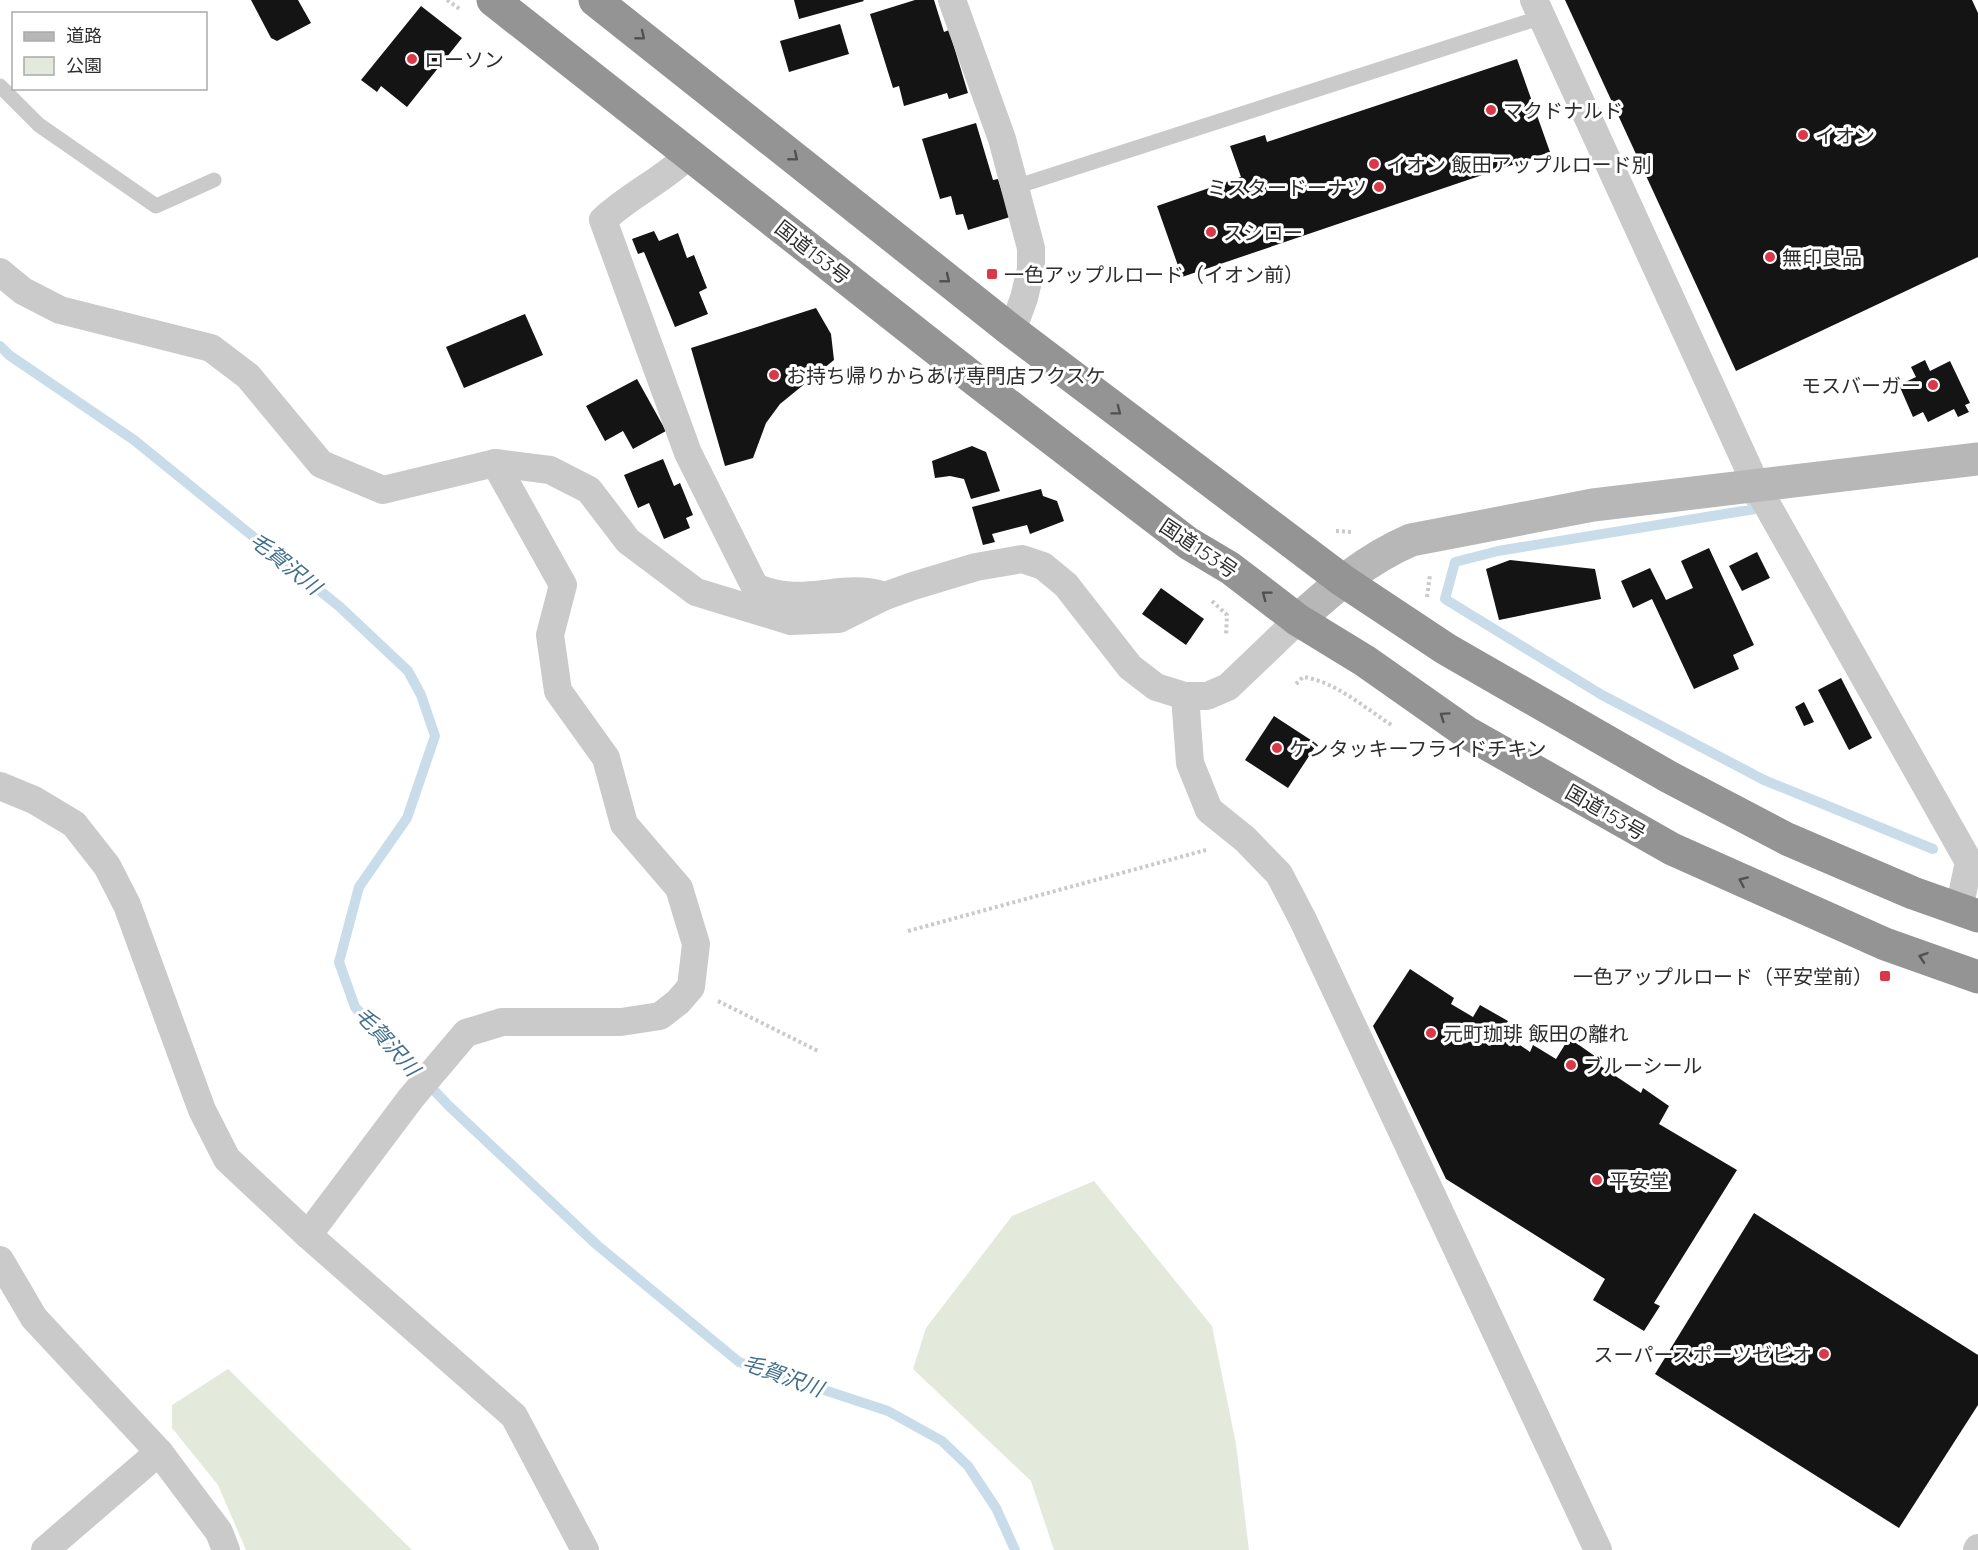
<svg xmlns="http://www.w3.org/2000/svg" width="1978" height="1550" viewBox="0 0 1978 1550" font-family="Quicksand,'Noto Sans JP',sans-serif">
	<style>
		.green { fill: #e3eadb }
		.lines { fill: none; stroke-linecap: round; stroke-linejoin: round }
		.stream { stroke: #c8dde9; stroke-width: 10 }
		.building { fill: #141414 }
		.path { stroke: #cacaca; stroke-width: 4; stroke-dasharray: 3 3; stroke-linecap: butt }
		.lane { stroke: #cacaca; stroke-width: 15 }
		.street { stroke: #cacaca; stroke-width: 28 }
		.secondary { stroke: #b7b7b7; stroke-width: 33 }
		.highway { stroke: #949494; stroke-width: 33 }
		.oneway { stroke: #515151 }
		.poi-dot { fill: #da3848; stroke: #fff; stroke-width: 2 }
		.labels { text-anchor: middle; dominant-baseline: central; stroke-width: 6; stroke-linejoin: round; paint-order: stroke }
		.poi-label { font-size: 20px; fill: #2d2d2d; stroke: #fff; text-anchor: start }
		.street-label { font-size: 20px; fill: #2d2d2d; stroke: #fff }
		.water-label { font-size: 21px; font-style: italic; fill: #406f8a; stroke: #fff }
	</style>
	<rect width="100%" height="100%" fill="#fff"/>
	<g class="green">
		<polygon points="1094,1181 1212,1326 1236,1444 1249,1550 1054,1550 1031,1481 913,1369 926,1328 1012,1216"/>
		<polygon points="228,1369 412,1550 246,1550 218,1485 172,1428 172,1405"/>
	</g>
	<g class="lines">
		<g class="stream">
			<polyline points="0,346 9,355 134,440 340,607 408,671 421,695 435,736 407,818 359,887 339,962 355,1007 449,1106 597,1245 739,1362 888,1411 942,1441 968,1466 996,1508 1015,1550"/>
			<polyline points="1749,498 1755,509 1498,551 1455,562 1445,599 1602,695 1764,780 1933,849"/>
		</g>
	</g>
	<g class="building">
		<polygon points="251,0 298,0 311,23 277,41 271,38"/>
		<polygon points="794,0 863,0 864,1 799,19"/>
		<polygon points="915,0 934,0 944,32 949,30 968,93 949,99 947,93 904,106 899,86 893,88 870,14"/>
		<polygon points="1565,0 1972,0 1978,13 1978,257 1736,371"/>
		<polygon points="421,6 462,38 407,107 381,86 377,92 361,80"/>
		<polygon points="840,24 849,54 789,72 780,41"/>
		<polygon points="1517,59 1550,152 1182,277 1157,206 1241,177 1230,146 1265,135 1267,142"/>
		<polygon points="976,123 993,180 998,179 1010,217 968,230 963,214 956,215 951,196 940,199 922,139"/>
		<polygon points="654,231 659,241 678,233 687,258 694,255 707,288 699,292 708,314 675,327 644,252 638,254 632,239"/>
		<polygon points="816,308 831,334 834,360 780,404 766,423 753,458 725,466 691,348"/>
		<polygon points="525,314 543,355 464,388 446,347"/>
		<polygon points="1925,360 1930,371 1950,361 1970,403 1965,405 1969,412 1958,417 1954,409 1928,422 1923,412 1913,417 1899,385 1916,377 1911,367"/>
		<polygon points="637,379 666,431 633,449 623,431 605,441 586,406"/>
		<polygon points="972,446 986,452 1000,491 971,499 964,479 950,476 935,478 932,461"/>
		<polygon points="663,459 674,486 680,483 693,515 686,518 690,528 664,539 649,503 638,508 624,475"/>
		<polygon points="1041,489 1043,496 1057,501 1064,521 1030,534 1027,525 992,534 995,542 983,545 972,507"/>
		<polygon points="1709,548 1754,645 1733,655 1739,669 1694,689 1652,599 1633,608 1621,581 1650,568 1666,600 1693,588 1681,561"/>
		<polygon points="1757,552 1770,578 1742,591 1729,566"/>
		<polygon points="1510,560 1595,569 1601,599 1499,620 1486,569"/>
		<polygon points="1161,588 1204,619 1186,645 1142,614"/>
		<polygon points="1841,678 1872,738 1849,750 1818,690"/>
		<polygon points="1804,702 1814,722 1804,726 1795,707"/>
		<polygon points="1274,716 1317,744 1288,788 1245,760"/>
		<polygon points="1410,969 1454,998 1451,1004 1473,1017 1480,1005 1508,1021 1501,1032 1530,1052 1533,1045 1556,1059 1569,1038 1599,1059 1596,1063 1641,1093 1643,1088 1669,1106 1659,1124 1737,1170 1654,1303 1660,1306 1644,1331 1593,1300 1605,1279 1446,1179 1373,1026"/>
		<polygon points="1754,1213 1978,1355 1978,1405 1899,1528 1655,1374"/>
	</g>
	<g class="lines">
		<g class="path">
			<polyline points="447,0 461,10"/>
			<polyline points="1336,531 1353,532"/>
			<polyline points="1427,597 1430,575"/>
			<polyline points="1212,601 1227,615 1226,635"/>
			<path d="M1296 684 1303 677C1335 681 1366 709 1393 726"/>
			<polyline points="908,931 1206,850"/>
			<polyline points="718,1001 820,1052"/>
		</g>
		<g class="lane">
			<polyline points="0,86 39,125 156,206 214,180"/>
			<polyline points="1015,187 1542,17"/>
		</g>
		<g class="street">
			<polyline points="952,0 1002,139 1031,248 1031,269 1024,298 1012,331"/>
			<polyline points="1534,0 1757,487 1969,862 1959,909"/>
			<path d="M689 155C663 180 630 195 603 220L688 453 755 587C806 609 839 581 885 596"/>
			<polyline points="0,272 23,291 60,310 211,348 248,376 321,464 383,490 495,463 550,470 589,490 628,541 696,592 791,621 839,619 885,596 913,586 976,567 1022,559 1043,566 1066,585 1130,667 1156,687 1185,696 1207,696 1228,687 1298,620"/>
			<polyline points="1185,696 1190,763 1209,810 1245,839 1279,874 1303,920 1598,1550"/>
			<polyline points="0,786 34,800 74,824 107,866 127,905 202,1110 227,1159 308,1235 514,1416 585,1550"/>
			<polyline points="308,1235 411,1098 466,1033 502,1022 621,1022 660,1016 678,1002 691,987 696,944 679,888 624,824 606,758 558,691 550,635 563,585 495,463"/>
			<polyline points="0,1260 34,1318 159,1452 219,1532 226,1550"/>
			<polyline points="45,1550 159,1452"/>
			<polyline points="1977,1550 1978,1548"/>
		</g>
		<path class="secondary" d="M1298 620C1333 588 1367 559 1411 540L1593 505 1978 459"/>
		<g class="highway">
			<polyline points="493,0 978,382 1188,543 1230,568 1298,620 1365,661 1466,732 1672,849 1885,944 1978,977"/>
			<polyline points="595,0 1012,331 1342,580 1446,649 1669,777 1787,839 1913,893 1978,916"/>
		</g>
	</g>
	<defs><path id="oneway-chevron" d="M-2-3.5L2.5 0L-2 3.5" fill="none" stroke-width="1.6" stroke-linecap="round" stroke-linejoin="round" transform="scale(1.5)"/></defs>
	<g class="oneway">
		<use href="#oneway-chevron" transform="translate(641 36) rotate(39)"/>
		<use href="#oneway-chevron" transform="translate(794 157) rotate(39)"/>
		<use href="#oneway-chevron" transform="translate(946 279) rotate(39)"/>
		<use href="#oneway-chevron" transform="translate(1117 411) rotate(37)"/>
		<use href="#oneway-chevron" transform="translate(1266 595) rotate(-143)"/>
		<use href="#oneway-chevron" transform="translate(1444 716) rotate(-145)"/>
		<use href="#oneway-chevron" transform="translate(1743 881) rotate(-156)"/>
		<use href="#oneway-chevron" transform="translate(1923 957) rotate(-161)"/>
	</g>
	<g class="poi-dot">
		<circle cx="412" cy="59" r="6"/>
		<circle cx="1491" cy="110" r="6"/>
		<circle cx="1803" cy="135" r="6"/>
		<circle cx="1374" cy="164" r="6"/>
		<circle cx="1379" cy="187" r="6"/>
		<circle cx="1211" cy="232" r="6"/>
		<circle cx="1770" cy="257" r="6"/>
		<rect x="986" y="268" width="12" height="12" rx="3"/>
		<circle cx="774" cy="375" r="6"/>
		<circle cx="1933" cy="385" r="6"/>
		<circle cx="1277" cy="748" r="6"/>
		<rect x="1879" y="970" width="12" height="12" rx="3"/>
		<circle cx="1431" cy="1033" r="6"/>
		<circle cx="1571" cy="1065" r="6"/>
		<circle cx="1597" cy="1180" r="6"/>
		<circle cx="1824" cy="1354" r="6"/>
	</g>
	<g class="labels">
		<g class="poi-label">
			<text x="424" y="59">ローソン</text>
			<text x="1503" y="110">マクドナルド</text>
			<text x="1815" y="135">イオン</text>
			<text x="1386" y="164">イオン 飯田アップルロード別</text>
			<text x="1367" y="187" text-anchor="end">ミスタードーナツ</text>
			<text x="1223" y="232">スシロー</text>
			<text x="1782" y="257">無印良品</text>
			<text x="1004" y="274">一色アップルロード（イオン前）</text>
			<text x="786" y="375">お持ち帰りからあげ専門店フクスケ</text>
			<text x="1921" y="385" text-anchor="end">モスバーガー</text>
			<text x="1289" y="748">ケンタッキーフライドチキン</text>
			<text x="1873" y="976" text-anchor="end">一色アップルロード（平安堂前）</text>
			<text x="1443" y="1033">元町珈琲 飯田の離れ</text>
			<text x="1583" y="1065">ブルーシール</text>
			<text x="1609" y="1180">平安堂</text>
			<text x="1812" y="1354" text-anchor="end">スーパースポーツゼビオ</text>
		</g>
		<g class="street-label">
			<text transform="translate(813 252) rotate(38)">国道153号</text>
			<text transform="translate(1199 548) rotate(34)">国道153号</text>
			<text transform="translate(1606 812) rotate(30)">国道153号</text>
		</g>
		<g class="water-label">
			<text transform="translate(286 563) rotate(39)">毛賀沢川</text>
			<text transform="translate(388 1041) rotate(48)">毛賀沢川</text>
			<text transform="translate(783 1375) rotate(20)">毛賀沢川</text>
		</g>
	</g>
	<rect x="12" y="12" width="195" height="78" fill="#ffffff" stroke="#ababab" stroke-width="1.5"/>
	<rect x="24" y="32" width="30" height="9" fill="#b7b7b7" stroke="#ababab" stroke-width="1.5"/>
	<text x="66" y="42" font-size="18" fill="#2d2d2d">道路</text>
	<rect x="24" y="57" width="30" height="18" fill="#e3eadb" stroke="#ababab" stroke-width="1.5"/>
	<text x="66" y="72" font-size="18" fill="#2d2d2d">公園</text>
</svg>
